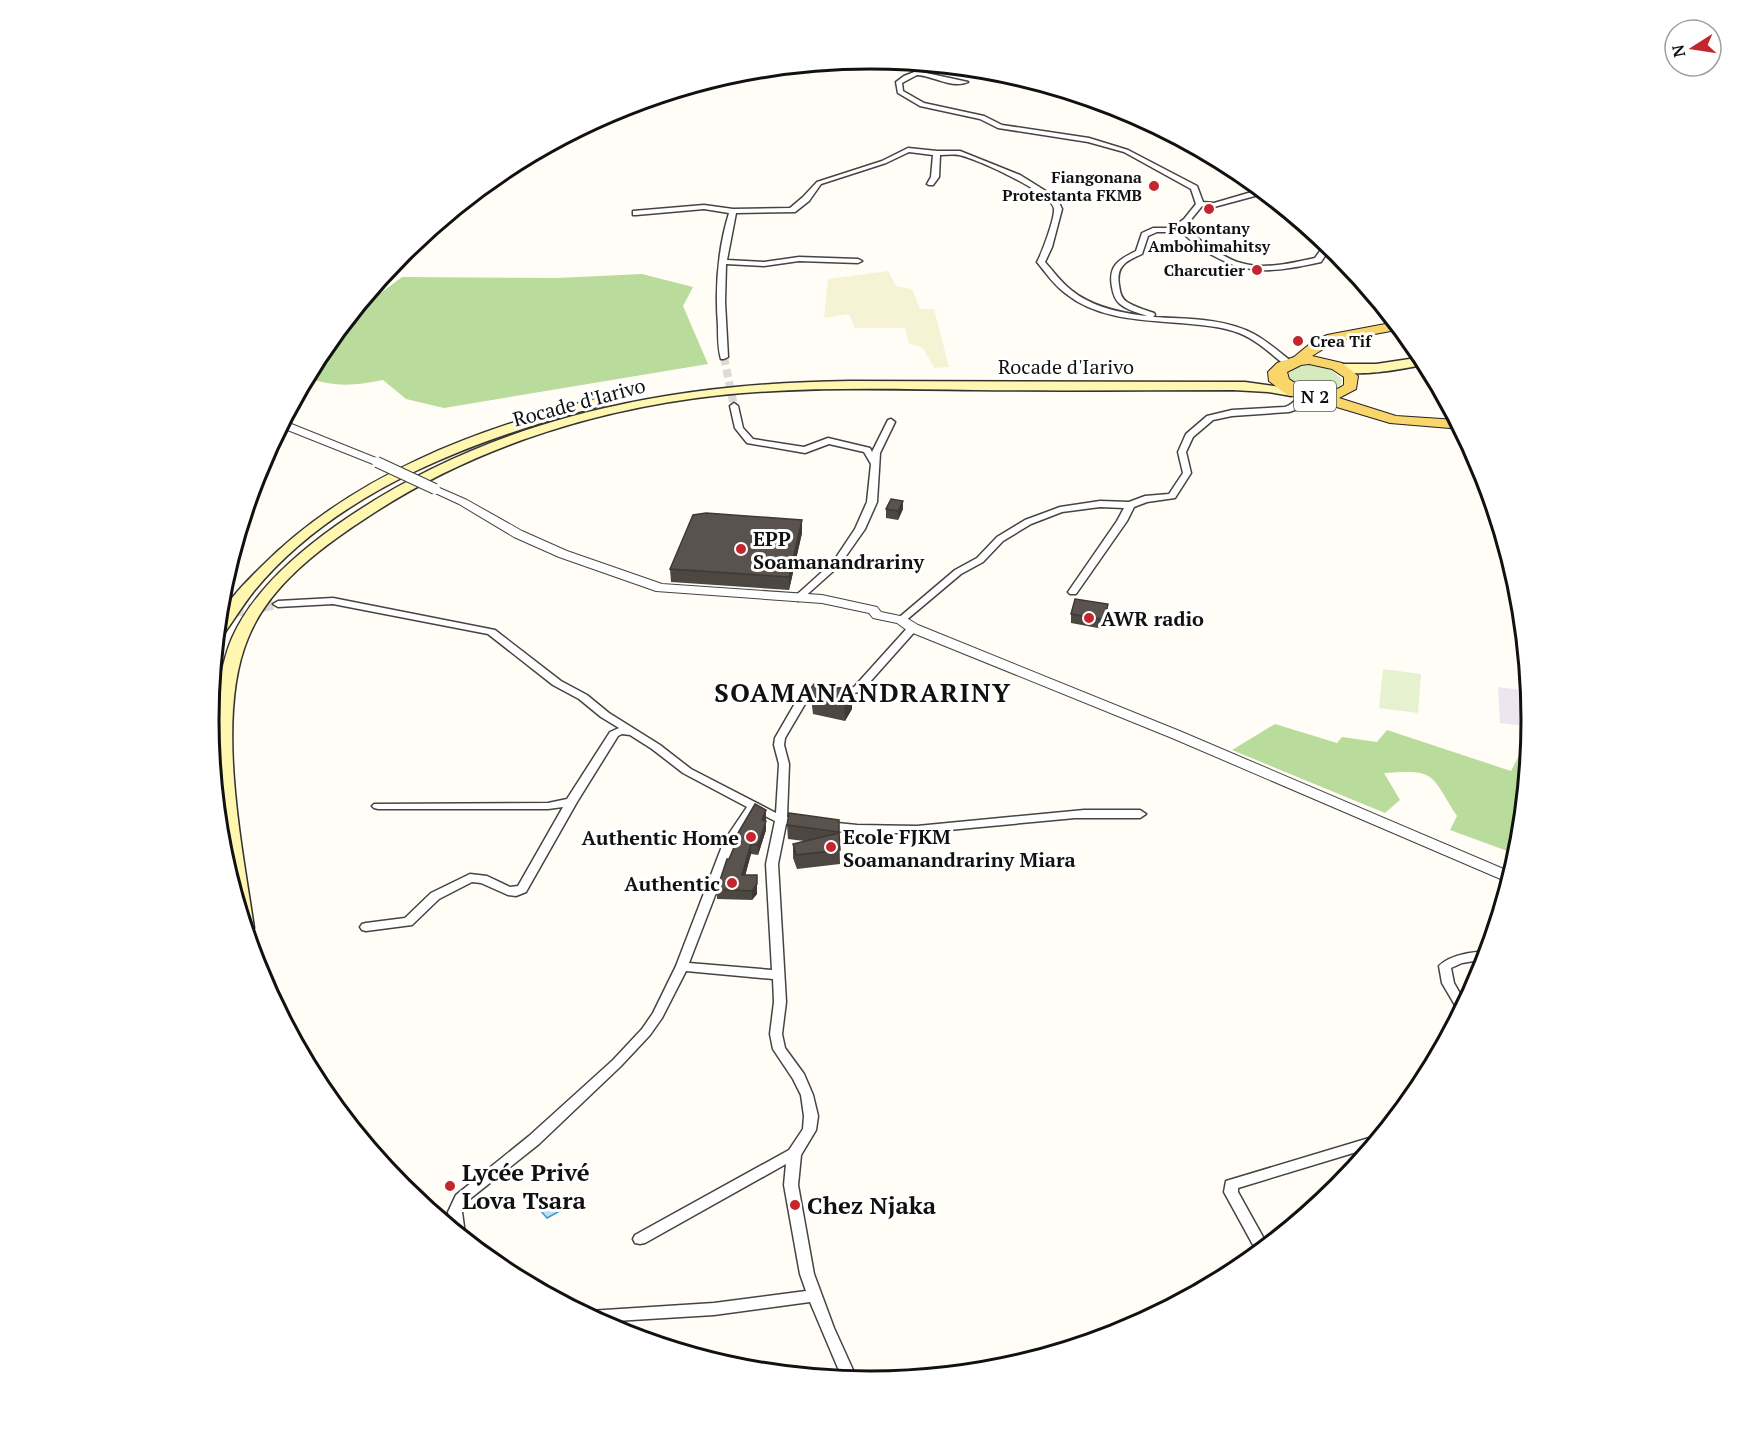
<svg xmlns="http://www.w3.org/2000/svg" width="1741" height="1441" viewBox="0 0 1741 1441" font-family="'PT Serif',serif">
	<style>
		.industrial { fill: #eee6ef }
		.farmland { fill: #f6f3d4 }
		.green { fill: #d5ebbd }
		.forest { fill: #b9dc9c }
		.pitch { fill: #e6f2cf }
		.water { fill: #b9e0f7; stroke: #3f96cf; stroke-width: 1.5 }
		.lines { fill: none; stroke-linecap: round; stroke-linejoin: round }
		.minor-tunnel-far1 { stroke: #dbdad3; stroke-width: 8; stroke-dasharray: 8 4.5; stroke-linecap: butt }
		.minor-tunnel { stroke: #dbdad3; stroke-width: 10; stroke-dasharray: 10 5; stroke-linecap: butt }
		.minor-casing { stroke: #444; stroke-width: 3 }
		.tertiary-casing { stroke: #444; stroke-width: 2 }
		.secondary-casing { stroke: #333; stroke-width: 3 }
		.primary-casing { stroke: #222; stroke-width: 2 }
		.minor { fill: #fff; fill-rule: evenodd }
		.tertiary { fill: #fff; fill-rule: evenodd }
		.secondary { fill: #fff6b0; fill-rule: evenodd }
		.primary { fill: #f9d66b; fill-rule: evenodd }
		.tertiary-bridge-casing { stroke: #444; stroke-width: 12; stroke-linecap: butt }
		.tertiary-bridge { stroke: #fff; stroke-width: 10 }
		.wall { fill: #4d4742 }
		.shaded-wall { fill: #3f3936 }
		.building { fill: #5a524d; stroke: #3f3936; stroke-width: 1.5 }
		.poi-dot { fill: #c4262e; stroke: #fff; stroke-width: 2 }
		.labels { text-anchor: middle; dominant-baseline: central; stroke-width: 6; stroke-linejoin: round; paint-order: stroke }
		.far-poi-label { font-size: 16px; font-weight: bold; fill: #111; stroke: #fff; text-anchor: end }
		.shield { fill: #fff; stroke: #585858; stroke-width: 1.5 }
		.shield-label { font-size: 18px; font-weight: bold; fill: #111 }
		.street-label { font-size: 20px; fill: #111; stroke: #fff }
		.poi-label { font-size: 20px; font-weight: bold; fill: #111; stroke: #fff; text-anchor: start }
		.near-poi-label { font-size: 24px; font-weight: bold; fill: #111; stroke: #fff; text-anchor: start }
		.district-label { font-size: 26px; font-weight: bold; letter-spacing: 1.5px; fill: #111; stroke: #fff }
		.rim { fill: none; stroke: #111; stroke-width: 3 }
	</style>
	<rect width="100%" height="100%" fill="#fffdf5"/>
	<polygon class="industrial" points="1498,687 1521,690 1523,726 1500,723"/>
	<polygon class="farmland" points="888,271 896,286 912,289 920,309 934,309 949,367 934,368 923,348 909,343 905,328 855,328 849,314 824,318 828,279"/>
	<path class="green" d="M1315 365 1333 371 1342 380 1340 386C1324 396 1309 390 1293 387L1285 374 1295 367Z"/>
	<g class="forest">
		<path d="M642 274 693 287 683 306 708 364 444 408 406 399 383 380C352 386 337 387 307 378L320 352 350 316 402 277 557 278Z"/>
		<path d="M1275 724 1337 743 1342 737 1377 742 1387 730 1511 771 1531 732 1518 855 1450 830 1457 816C1430 774 1437 769 1384 773L1400 800 1385 813 1232 750Z"/>
	</g>
	<polygon class="pitch" points="1383,669 1421,674 1418,713 1379,708"/>
	<polygon class="water" points="566,1195 574,1203 572,1207 567,1207 547,1218 540,1210"/>
	<g class="lines">
		<polyline class="minor-tunnel-far1" points="724,357 734,406"/>
		<polyline class="minor-tunnel" points="219,615 278,604"/>
		<g class="minor-casing">
			<g id="minor">
				<path d="M917 71 968 82C952 89 934 76 917 75L902 83 903 91 924 103 984 116 1002 125 1089 138 1128 150 1197 186 1203 202 1214 203 1262 189 1266 193 1214 207 1202 206 1189 222 1182 228C1191 229 1199 241 1208 246 1218 252 1229 260 1241 263 1264 270 1292 263 1315 258L1322 248 1320 240 1321 238 1329 244 1330 248 1321 262C1279 271 1250 277 1212 255 1201 248 1191 242 1182 232H1157L1148 236 1142 254C1126 261 1116 266 1119 285 1120 292 1121 298 1127 302 1135 307 1145 310 1154 313L1155 315 1153 317C1185 319 1225 318 1254 334 1267 341 1279 352 1291 361V365H1285C1271 354 1257 340 1239 333 1221 326 1200 325 1180 323 1141 320 1097 319 1065 293 1054 285 1046 273 1037 262 1042 253 1055 218 1054 209 1053 193 975 158 959 155 953 154 946 155 940 155L939 177 933 185H929L927 184 931 177 933 155 909 152 886 163 821 184 809 201 795 212 736 213 727 260 764 262 799 257 858 259 862 261 858 263 799 261 764 266 726 264 725 302 728 357 724 359H721C718 349 718 337 718 326 715 288 718 249 729 213L704 209 636 215H633V211L704 205 733 209 790 208 803 197 817 182 882 161 908 148 937 151H960L1020 175 1057 198 1062 209 1052 247 1045 262C1053 271 1061 282 1071 290 1092 307 1120 313 1147 316 1139 313 1127 310 1120 304 1115 300 1113 293 1112 287 1108 266 1118 260 1136 251L1142 233 1153 228H1170L1176 225 1184 219 1196 204 1191 189 1124 152 1088 142 998 128 980 119 920 106 898 93 896 82 904 76Z"/>
				<path d="M1304 392 1308 395 1298 409 1289 412 1232 416 1213 420 1193 437 1186 452 1191 473 1175 498 1147 502 1134 507 1127 521 1076 594H1070L1068 592 1117 521 1124 508 1100 507 1062 512 1031 524 1003 541 983 562 961 574 904 622 901 623 896 620 955 570 977 558 997 537 1025 520 1060 507 1100 501 1129 502 1145 496 1169 494 1183 473 1178 452 1186 434 1207 416 1232 410 1285 407C1296 404 1296 395 1304 392Z"/>
				<polygon points="734,403 738,406 743,428 753,439 804,447 828,438 870,448 872,452 888,420 891,419 895,422 880,453 877,502 865,529 839,566 801,600 798,601 793,598 833,562 855,529 867,502 871,464 864,452 829,444 805,453 747,443 735,428 730,406"/>
				<path d="M333 598 495 630 561 681 587 695 609 713 660 745 691 769 776 813 779 764 774 745 775 738 801 693 831 696 837 689 854 687 909 626 913 625 918 628 861 692 844 694 838 701 834 702 808 699 785 738 784 745 789 764 787 817 803 819 805 822 799 826 786 824 778 864 786 1002 782 1034 785 1048 804 1074 813 1095 818 1116 816 1130 801 1155 798 1185 814 1274 834 1328 858 1381 843 1380 810 1302 714 1315 599 1322 583 1314 589 1311 714 1303 806 1291 800 1274 784 1185 786 1164 645 1243 640 1244 635 1243 633 1239 635 1235 789 1150 803 1129 804 1116 801 1095 793 1079 773 1049 770 1034 774 1002 773 979 686 971 662 1018 650 1035 621 1066 539 1144 466 1202 462 1212 465 1234 463 1238 450 1228 448 1212 456 1195 529 1136 613 1060 642 1029 653 1013 676 966 724 841 747 807 683 773 652 749 630 735 622 734 618 736 577 802 526 892 516 896 508 895 481 883 472 882 439 899 412 925 366 931 362 930 360 927 362 924 366 923 405 918 431 893 470 874 487 876 510 887 518 886 563 807 548 809H378L374 808 372 806 374 804 548 803 567 799 610 732 619 728 601 717 579 699 553 685 488 634 333 604 278 607 273 604 278 601ZM755 811 775 821 766 864 772 970 689 963 736 841Z"/>
				<polygon points="1084,810 1140,810 1146,814 1140,818 1075,818 917,833 857,833 827,830 821,826 827,822 857,825 917,826"/>
				<path d="M1489 951 1486 959 1462 963 1451 968 1454 983 1466 1004 1461 1013 1459 1012 1442 983 1439 966C1451 954 1473 952 1489 951Z"/>
				<polygon points="1379,1135 1382,1136 1373,1147 1238,1188 1238,1192 1268,1246 1258,1254 1224,1192 1226,1181"/>
			</g>
		</g>
		<g class="tertiary-casing">
			<g id="tertiary">
				<polygon points="284,421 381,460 383,462 381,464 373,464 280,427"/>
				<polygon points="435,486 467,500 522,531 567,551 662,584 822,595 877,607 881,612 905,617 918,625 1182,732 1513,873 1510,883 1172,738 908,631 897,623 873,618 869,613 822,603 656,591 559,557 514,537 459,504 431,491 429,489 431,487"/>
			</g>
		</g>
		<g class="secondary-casing">
			<g id="secondary">
				<path d="M1423 357 1427 364C1409 368 1348 380 1336 368L1342 364H1376Z"/>
				<path d="M850 381 1245 382 1296 389 1298 392 1291 396 1268 392 1233 390C1147 390 1061 391 975 390 897 389 820 387 743 393 610 404 477 444 366 518 320 548 269 586 248 638 215 717 242 845 254 928L252 932 247 934C241 913 232 892 228 871 216 808 206 698 232 638 253 591 296 554 337 525 489 418 668 383 850 381Z"/>
				<path d="M599 398 604 399 606 402 604 405C479 438 339 488 254 591 243 605 233 621 223 635L217 637C217 631 217 624 219 619 226 601 249 579 262 566 353 475 476 429 599 398Z"/>
			</g>
		</g>
		<g class="primary-casing">
			<path id="primary" d="M1396 322 1402 329 1336 341 1312 356 1342 363 1358 376 1356 389 1339 398 1396 416 1457 420 1462 429 1390 423 1320 402 1287 395 1269 381 1268 372 1277 363 1294 357 1311 343 1327 335ZM1309 364 1332 369 1344 377V385C1326 398 1306 391 1289 379L1287 372 1301 365Z"/>
		</g>
		<use href="#minor" class="minor"/>
		<use href="#tertiary" class="tertiary"/>
		<use href="#secondary" class="secondary"/>
		<use href="#primary" class="primary"/>
		<g class="tertiary-bridge-casing">
			<polyline id="tertiary-bridge" points="377,462 435,489"/>
		</g>
		<use href="#tertiary-bridge" class="tertiary-bridge"/>
	</g>
	<g class="wall">
		<polygon points="886,509 903,509 898,520 886,518"/>
		<polygon points="802,533 789,590 671,582 670,569"/>
		<polygon points="1108,604 1107,613 1103,629 1071,623 1071,614"/>
		<polygon points="811,688 852,690 852,709 845,721 813,714 812,706"/>
		<polygon points="766,810 766,830 758,855 751,854 745,875 757,894 752,900 717,899 717,889 729,859"/>
		<polygon points="839,820 840,864 797,869 793,858 793,844 804,841 788,839 787,825"/>
	</g>
	<g class="shaded-wall">
		<polygon points="903,501 903,509 898,520 898,511"/>
		<polygon points="802,520 802,533 789,590 789,577"/>
		<polygon points="1108,604 1107,613 1103,629 1104,620"/>
		<polygon points="852,690 852,709 845,721 844,703"/>
		<polygon points="766,810 766,830 758,855 758,845 762,820"/>
		<polygon points="751,844 751,854 743,884 742,875"/>
		<polygon points="757,875 757,894 752,900 752,891"/>
	</g>
	<g class="building">
		<polygon points="891,499 903,501 898,511 886,509"/>
		<polygon points="706,513 802,520 789,577 670,569 693,515"/>
		<polygon points="1075,599 1108,604 1104,620 1071,614"/>
		<polygon points="814,684 852,690 844,703 812,696 811,688"/>
		<polygon points="755,804 766,810 762,820 766,821 758,845 751,844 742,875 757,875 757,884 752,891 717,889 727,859 729,859 738,838 738,833"/>
		<polygon points="789,813 839,820 839,832 787,825"/>
		<polygon points="839,833 840,850 796,855 793,844"/>
	</g>
	<g class="poi-dot">
		<circle cx="1154" cy="186" r="6"/>
		<circle cx="1209" cy="209" r="6"/>
		<circle cx="1257" cy="270" r="6"/>
		<circle cx="1298" cy="341" r="6"/>
		<circle cx="741" cy="549" r="6"/>
		<circle cx="1089" cy="618" r="6"/>
		<circle cx="751" cy="837" r="6"/>
		<circle cx="831" cy="847" r="6"/>
		<circle cx="732" cy="883" r="6"/>
		<circle cx="450" cy="1186" r="6"/>
		<circle cx="795" cy="1205" r="6"/>
	</g>
	<g class="labels">
		<g class="far-poi-label">
			<text x="1142" y="177">Fiangonana<tspan x="1142" dy="18">Protestanta FKMB</tspan></text>
			<text x="1209" y="228" text-anchor="middle">Fokontany<tspan x="1209" dy="18">Ambohimahitsy</tspan></text>
			<text x="1245" y="270">Charcutier</text>
			<text x="1310" y="341" text-anchor="start">Crea Tif</text>
		</g>
		<rect class="shield" x="1294" y="381" width="42" height="30" rx="4.5"/>
		<g class="shield-label">
			<text x="1315" y="396">N 2</text>
		</g>
		<g class="street-label">
			<text x="1066" y="366">Rocade d'Iarivo</text>
			<text transform="translate(579 402) rotate(-15)">Rocade d'Iarivo</text>
		</g>
		<g class="poi-label">
			<text x="753" y="538">EPP<tspan x="753" dy="23">Soamanandrariny</tspan></text>
			<text x="1101" y="618">AWR radio</text>
			<text x="843" y="836">Ecole FJKM<tspan x="843" dy="23">Soamanandrariny Miara</tspan></text>
			<text x="739" y="837" text-anchor="end">Authentic Home</text>
			<text x="720" y="883" text-anchor="end">Authentic</text>
		</g>
		<g class="near-poi-label">
			<text x="462" y="1172">Lycée Privé<tspan x="462" dy="28">Lova Tsara</tspan></text>
			<text x="807" y="1205">Chez Njaka</text>
		</g>
		<g class="district-label">
			<text x="863" y="692">SOAMANANDRARINY</text>
		</g>
	</g>
	<path d="M0 0H1741V1441H0ZM219 720a651 651 0 1 1 1302 0a651 651 0 1 1-1302 0Z" fill="#fff" fill-rule="evenodd"/>
	<path class="rim" d="M219 720a651 651 0 1 1 1302 0a651 651 0 1 1-1302 0Z"/>
	<g transform="translate(1693 48) rotate(258)"><circle r="28" fill="#ffffff" stroke="#a0a0a0" stroke-width="1.5"/>
	<path d="M0-4.5L10 22L0 15L-10 22Z" fill="#c4262e"/>
	<text y="-9" font-size="16" font-weight="bold" text-anchor="middle" fill="#111111">N</text>
	</g>
</svg>
